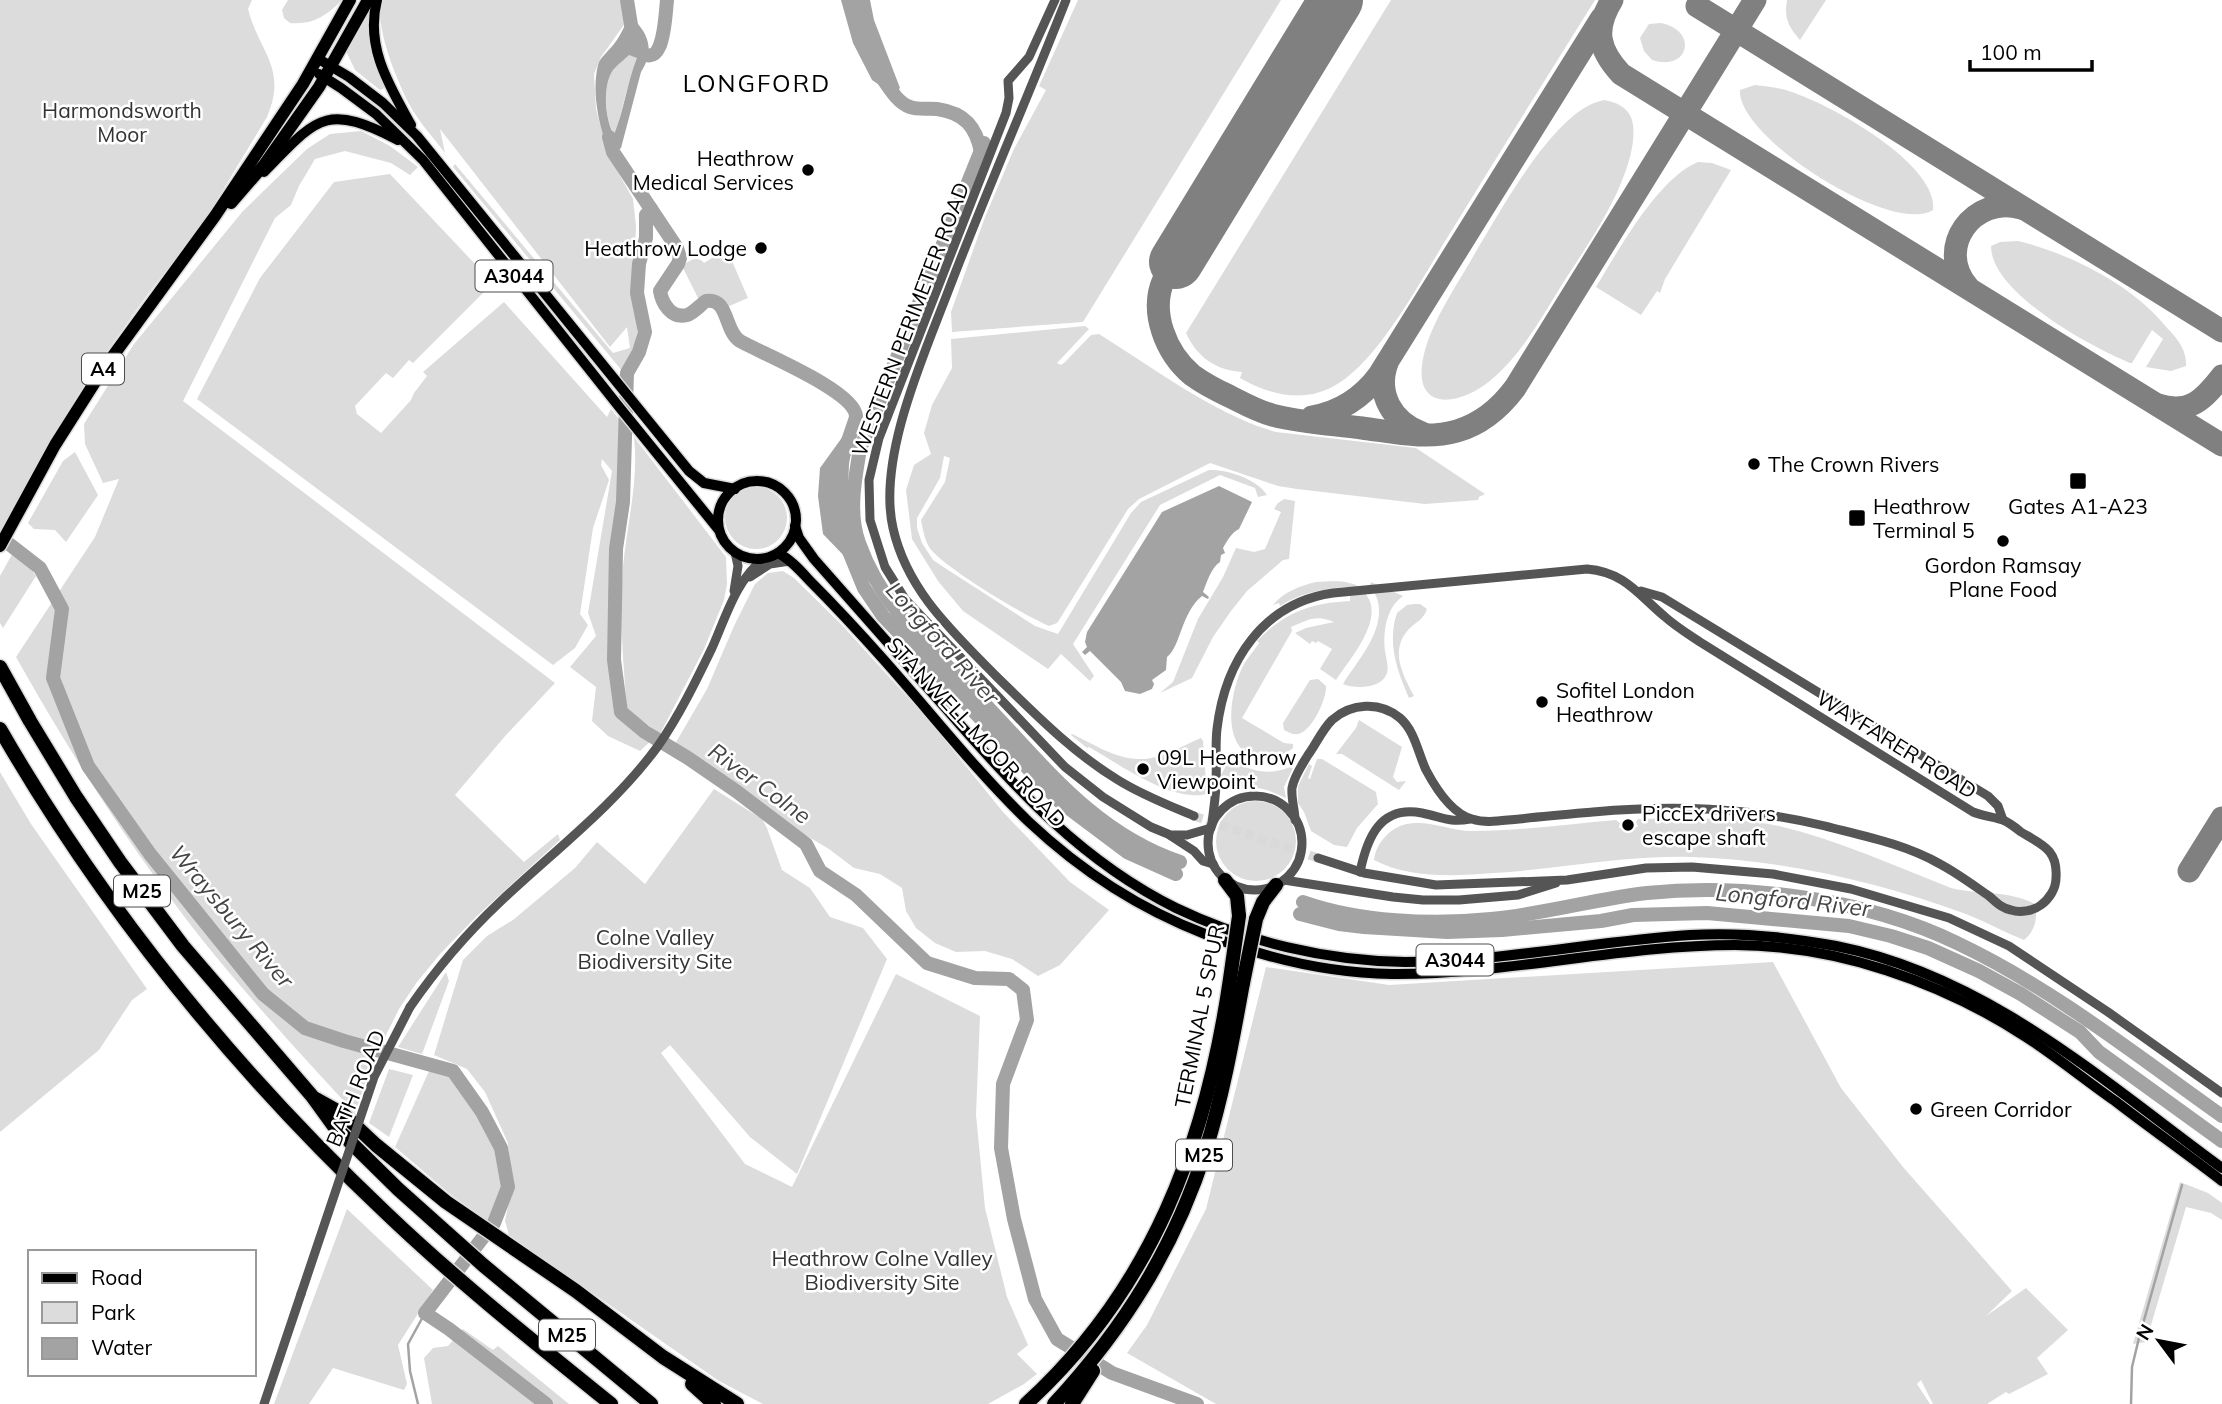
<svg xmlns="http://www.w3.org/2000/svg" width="2222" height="1404" viewBox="0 0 2222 1404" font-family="Mulish,sans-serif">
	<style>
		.green { fill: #dcdcdc }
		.water { fill: #a3a3a3; fill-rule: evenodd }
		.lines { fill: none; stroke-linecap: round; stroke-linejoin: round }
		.stream { stroke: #a3a3a3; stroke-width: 2.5 }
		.river { stroke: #a3a3a3; stroke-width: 14 }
		.taxiway { stroke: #808080; stroke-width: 23 }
		.runway { stroke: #808080; stroke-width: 54 }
		.tertiary-tunnel { stroke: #d9d9d9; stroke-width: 9; stroke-dasharray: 9 4.5; stroke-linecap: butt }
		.primary-casing { stroke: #dbdbdb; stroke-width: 13 }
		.trunk-casing { stroke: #dbdbdb; stroke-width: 15 }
		.motorway-casing { stroke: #dbdbdb; stroke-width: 17 }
		.tertiary { stroke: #555; stroke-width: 9 }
		.primary { stroke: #000; stroke-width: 10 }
		.trunk { stroke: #000; stroke-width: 12 }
		.motorway { stroke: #000; stroke-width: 14 }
		.motorway-bridge-casing { stroke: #dbdbdb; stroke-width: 17; stroke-linecap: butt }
		.tertiary-bridge { stroke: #555; stroke-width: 9 }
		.motorway-bridge { stroke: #000; stroke-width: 14 }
		.poi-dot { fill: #000; stroke: #fff; stroke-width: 2.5 }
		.labels { text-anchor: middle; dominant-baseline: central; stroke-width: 5; stroke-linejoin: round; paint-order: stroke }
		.shield { fill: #fff; stroke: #4c4c4c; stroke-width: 2 }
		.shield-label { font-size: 19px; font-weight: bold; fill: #000 }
		.park-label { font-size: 21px; fill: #333; stroke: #fff }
		.poi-label { font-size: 21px; fill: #000; stroke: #fff; text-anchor: start }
		.street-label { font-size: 21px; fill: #000; stroke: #fff }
		.water-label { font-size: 23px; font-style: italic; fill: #444; stroke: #fff }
		.quarter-label { font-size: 24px; letter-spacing: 2px; fill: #000; stroke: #fff }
	</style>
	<rect width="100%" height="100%" fill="#fff"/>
	<g class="green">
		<path d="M0 0H252L248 9C259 52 288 68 267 117L203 223 148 294 90 375 58 428 0 533Z"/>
		<path d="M288 0H342C326 16 313 25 290 23L284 18 282 10Z"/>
		<path d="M383 0H628L626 22 601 57 594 74 596 109 608 154 633 199 636 226 633 307 638 328 631 360 623 372 453 167 455 164 613 353 630 348 627 327 610 347 440 129 445 153C433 137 418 121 409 104 398 83 372 22 383 0Z"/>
		<polygon points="1078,0 1281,0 1083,322 952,332 951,312 985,217 1014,149 1046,90 1039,86"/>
		<path d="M1391 0H1595C1547 77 1499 153 1452 230 1424 274 1383 355 1339 383 1307 404 1271 396 1240 378L1242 372C1215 370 1197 357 1186 333Z"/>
		<path d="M1787 0H1826L1800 40C1788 26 1784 18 1787 0Z"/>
		<path d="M368 11C370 41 371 57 385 88L380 90 355 70 346 51Z"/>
		<path d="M1661 23C1698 30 1690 72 1652 60L1644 51 1640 38 1649 24Z"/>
		<path d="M629 54 638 58C627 83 622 110 615 136 605 119 602 86 613 70 617 64 625 60 629 54Z"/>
		<path d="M1755 85C1764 86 1773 87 1782 89 1822 99 1938 162 1933 210 1893 236 1737 138 1740 90Z"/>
		<path d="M1604 100C1616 102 1628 107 1632 120 1635 132 1633 145 1630 157 1618 202 1588 244 1563 283 1542 317 1522 354 1491 380 1459 407 1410 413 1424 354 1433 319 1456 287 1474 255 1499 213 1535 148 1572 117 1581 109 1591 103 1604 100Z"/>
		<path d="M361 131 390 146 418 167 410 175 391 163 345 151 315 159 299 186 291 205 275 218 183 401 555 683 506 735 455 795 524 862 558 834 560 840 477 916 440 954 417 982 399 1009 387 1033 370 1068 355 1113C302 1056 249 998 200 937 131 849 71 755 16 657L95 537 119 479 103 483 85 444 84 424 134 344 243 211 307 149 330 134Z"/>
		<path d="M1698 162 1712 163 1731 170 1665 279 1660 293 1657 291 1641 315 1596 287C1618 251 1658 178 1698 162Z"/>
		<path d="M390 174 493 283 413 363 409 360 393 378 386 373 355 406 357 414 381 433 411 400 414 393 427 376 423 372 504 302 607 417 611 409 626 428C614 525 599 618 616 715L652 740 640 751 608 736 592 721 596 687 570 667 596 636 588 613 612 471 602 459 601 465 609 480 593 528 580 614 588 625 575 648 553 665 197 399 260 278 334 182Z"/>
		<path d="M2018 241C2068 253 2128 283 2161 321 2173 335 2187 346 2186 366L2171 371 2146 367 2163 339 2152 330 2132 363H2130C2091 347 1991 293 1991 246L2000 242Z"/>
		<path d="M725 245 748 298 727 307 723 301 712 296 699 300 682 266C689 261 697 255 704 263L712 258 715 250Z"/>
		<path d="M1085 326 1089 329 1057 363 1061 365 1065 362 1091 335 1099 334C1152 367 1217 416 1276 432L1416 448 1485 494 1479 497 1478 500 1425 504 1297 489 1278 486 1210 463 1139 499 1128 509 1061 617 1057 623 1049 626C1025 616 941 566 929 547 924 538 923 529 921 520L945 482 950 458 944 456 940 478 917 518V528L922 543 933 560 948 570 1035 626 1058 634 1131 513 1141 502 1209 470C1227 469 1257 479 1267 495L1258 497 1255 488 1220 475 1160 505 1073 644 1094 676 1090 681 1061 654 1048 669 963 611 938 581 912 539 906 490 914 465 931 454 924 433 932 405 952 368 951 339Z"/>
		<path d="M634 437 726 557 727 584 724 600 704 649 660 734 627 709C623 662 619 614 623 567 627 524 639 480 634 437Z"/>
		<polygon points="75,452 98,495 66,542 55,530 34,529 28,523 63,461"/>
		<circle cx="756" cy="518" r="31"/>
		<polygon points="1284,499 1295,501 1289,559 1283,560 1247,591 1231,611 1213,637 1192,678 1160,693 1173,682 1198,619 1223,577 1236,548 1254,552 1265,549 1281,512 1274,509 1278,503"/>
		<polygon points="14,551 23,556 36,576 3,628 0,623 0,576"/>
		<polygon points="783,571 794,578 841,624 931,723 1003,812 1070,882 1109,910 1060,965 1038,976 1012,959 985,951 956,952 935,943 916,928 906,911 902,888 880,874 854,868 829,849 785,823 785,820 782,822 739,786 675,744 707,689 734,626 755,584 768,573"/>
		<path d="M1316 582C1326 582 1339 580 1349 583 1357 584 1363 589 1367 596 1384 620 1350 659 1336 680L1320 669 1332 649 1318 641 1316 643 1312 641 1310 644 1295 633 1306 628 1334 622C1315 614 1308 620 1291 627L1292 631 1242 718 1284 743 1293 744V748C1282 757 1271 761 1257 758 1220 748 1230 692 1243 666 1247 658 1254 651 1259 643L1257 641C1285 612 1311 603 1350 601V590L1346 587C1321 589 1301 593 1280 606L1279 603 1273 605C1283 592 1300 586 1316 582Z"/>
		<path d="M1371 582 1403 596C1386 608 1383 631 1385 651 1386 658 1389 666 1387 673 1382 689 1355 689 1343 684 1362 654 1395 620 1370 585Z"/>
		<path d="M1414 604H1420L1427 609C1424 619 1416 622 1409 629 1389 650 1403 675 1414 696L1409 698C1397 670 1387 643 1397 613L1407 605Z"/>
		<path d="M1318 679 1326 686C1327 698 1313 728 1301 733 1295 736 1290 733 1284 730L1283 723 1310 680Z"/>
		<polygon points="1359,720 1402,747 1393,777 1397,782 1406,781 1399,790 1342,754 1336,754 1356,728"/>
		<path d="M1072 734C1092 743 1115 759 1139 759 1160 760 1182 746 1201 738L1203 741 1207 794C1172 803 1119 764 1089 747L1087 748 1071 735Z"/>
		<polygon points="1317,759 1322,759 1376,792 1378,804 1357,828 1347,847 1334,845 1311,831 1304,812 1298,803 1298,786 1309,764 1312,766 1308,778 1310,779"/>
		<path d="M1232 761C1252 771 1268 776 1290 767L1293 768 1284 787 1286 798C1278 795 1271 791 1263 789 1242 785 1237 797 1221 775L1227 764Z"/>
		<polygon points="0,772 31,824 147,989 132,1000 99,1050 0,1132"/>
		<polygon points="714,789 762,819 767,828 782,870 810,888 830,917 863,928 887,959 797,1174 750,1137 670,1045 661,1053 745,1164 792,1187 896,974 980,1016 976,1115 985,1208 1007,1297 1028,1345 1017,1354 1037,1374 1024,1384 988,1404 763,1404 719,1381 509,1235 505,1221 511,1193 508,1143 485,1092 467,1069 434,1055 463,960 487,936 513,920 575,868 597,842 645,884"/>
		<circle cx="1256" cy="841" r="40"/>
		<path d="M1683 818C1715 819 1747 819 1779 826 1838 840 1895 866 1951 888 1978 895 2009 890 2035 904 2038 918 2035 931 2024 940 2004 932 1986 922 1966 914 1878 882 1784 860 1691 857 1625 855 1560 869 1494 873 1456 876 1409 879 1374 860 1376 844 1388 830 1403 825 1426 818 1449 831 1472 831 1519 831 1569 824 1616 820L1620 823 1619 828 1638 827 1636 822 1638 819Z"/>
		<polygon points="1773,962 1841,1088 1903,1167 2012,1291 1986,1316 2026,1288 2068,1330 2037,1358 2048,1374 2009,1394 2006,1392 1987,1404 1933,1404 1921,1380 1917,1384 1930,1404 1216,1404 1127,1353 1147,1325 1206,1209 1266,967 1389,985"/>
		<polygon points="446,972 449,981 422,1054 398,1047"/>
		<polygon points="389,1069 413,1075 389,1137 369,1123"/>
		<polygon points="429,1071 450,1075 475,1107 498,1150 502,1189 488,1221 450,1194 395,1147"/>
		<polygon points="2180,1182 2208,1193 2222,1203 2222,1220 2211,1213 2186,1207 2146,1342 2133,1344"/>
		<polygon points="347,1209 433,1290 398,1345 407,1384 404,1390 333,1368 309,1404 274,1404"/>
		<polygon points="463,1329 493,1350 498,1346 569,1404 432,1404 424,1358 433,1348 448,1346"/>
	</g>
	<g class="water">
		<polygon points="841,0 870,0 874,20 900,88 893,94 872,80 853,43"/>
		<path d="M631 17C649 33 655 51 641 72L621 148 610 156C600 129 591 94 598 65 600 57 609 51 614 44 621 35 623 27 631 17ZM629 55 637 58C627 83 624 110 614 135 605 119 602 86 613 70 617 65 624 60 629 55Z"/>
		<polygon points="846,432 854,435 849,464 847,516 857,559 850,562 823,534 818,496 820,468"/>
		<path d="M1219 486 1252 502 1239 529C1232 532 1227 541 1223 548L1225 553 1221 555 1220 562C1211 568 1207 582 1203 592L1209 597 1208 599 1202 596C1181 613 1181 646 1167 657L1166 670 1152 680 1154 684 1152 689 1140 694 1125 691 1121 682 1090 651 1085 655 1082 652 1087 647 1085 642 1087 632 1162 512Z"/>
	</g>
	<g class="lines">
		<g class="stream">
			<polyline points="418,1404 410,1371 408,1344 425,1313"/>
			<polyline points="2131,1404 2132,1367 2139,1338 2182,1185"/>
		</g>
		<g class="river">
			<polyline points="627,0 632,31 629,35"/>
			<path d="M633 44C664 81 665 18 667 0"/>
			<path d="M883 79C890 89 898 103 910 107 918 110 929 108 937 109 965 113 976 127 981 152"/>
			<polyline points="609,137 613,152 651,209 646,215 646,238 639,264 637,293 645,332 639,352 627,373 623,502 616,549 614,660 621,712 645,732 688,758 736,791 806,844 820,871 856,895 927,963 975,978 1009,979 1023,990 1027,1020 1003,1084 1001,1148 1014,1219 1035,1299 1057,1339 1112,1373 1197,1404"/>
			<path d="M984 143 860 449C855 479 848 513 859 543 882 609 934 651 981 700 1043 764 1092 832 1180 862"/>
			<path d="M651 209 677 248 680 258 678 264 660 291C662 303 671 319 687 315 694 313 700 305 706 301 729 297 724 331 740 341 761 353 855 391 856 416 856 420 846 444 845 452"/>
			<polyline points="0,537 40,568 62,609 53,678 88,766 150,854 263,994 305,1028 344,1041 453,1071 482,1112 501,1148 508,1187 494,1223 425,1313 449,1329 546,1404"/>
			<polyline points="846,544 864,588 883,616 1059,801 1127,852 1176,874"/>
			<path d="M1303 902C1360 922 1431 925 1491 919 1544 914 1595 899 1647 893 1747 883 1866 899 1957 943 2052 988 2136 1055 2222 1116"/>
			<polyline points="1300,914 1339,924 1364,927 1447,932 1502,930 1601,921 1633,915 1707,913 1849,926 1891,936 1928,948 1979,971 2021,994 2080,1032 2099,1052 2222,1141"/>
		</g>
		<g class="taxiway">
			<path d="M1612 0C1594 29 1598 49 1621 74L2222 445"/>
			<polyline points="1697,6 2222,331"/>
			<path d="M1176 262C1172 267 1166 273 1164 279 1149 312 1166 353 1192 375 1203 383 1216 390 1229 396 1243 403 1257 411 1272 415 1301 423 1332 424 1362 428 1393 432 1426 440 1457 431 1481 424 1500 408 1515 388L1755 0"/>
			<path d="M1968 287C1934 248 1974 194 2021 208"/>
			<path d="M1387 363C1376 394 1392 422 1422 433"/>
			<path d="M2158 405C2190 415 2204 399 2222 376"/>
			<path d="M1312 417C1340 412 1362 398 1379 375L1601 19"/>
			<polyline points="2189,871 2222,818"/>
		</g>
		<polyline class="runway" points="1176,262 1336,0"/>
		<polyline class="tertiary-tunnel" points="1194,816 1318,858"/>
		<g class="primary-casing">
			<g id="primary">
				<path d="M377 0C365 47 389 85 411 125"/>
				<polyline points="317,58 349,77 383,103 417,136 689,471 704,483 735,489"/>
				<polyline points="319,74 341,88 376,114 423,160 620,408 719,530"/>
				<path d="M264 172C317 118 325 102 398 140"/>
				<circle cx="757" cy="520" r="39"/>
				<path d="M795 526 799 538 814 559C859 610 904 661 949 712 1016 789 1083 862 1176 908 1247 942 1327 961 1405 962 1501 962 1595 941 1690 935 1739 932 1788 937 1836 946 1987 976 2102 1080 2222 1168"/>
				<path d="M778 553C790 559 800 570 809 580 835 606 860 633 884 660 932 714 977 772 1029 822 1080 870 1140 909 1205 934 1264 958 1328 973 1392 974 1507 975 1620 945 1735 945 1838 946 1940 981 2026 1037 2057 1057 2085 1080 2115 1101 2150 1128 2187 1154 2222 1181"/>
			</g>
		</g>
		<g class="trunk-casing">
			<g id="trunk">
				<polyline points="231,203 264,165 319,87 368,0"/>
				<polyline points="0,546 55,445 102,371 215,216 303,84 350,0"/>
			</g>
		</g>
		<g class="motorway-casing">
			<g id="motorway">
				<polyline points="0,667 30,721 76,797 120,862 183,946 312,1096 333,1125 398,1189 483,1265 651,1404"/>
				<path d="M0 729C103 908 235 1070 385 1212 456 1280 534 1342 611 1404"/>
				<polyline points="1225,880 1237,896 1239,916"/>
				<polyline points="1256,919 1263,902 1276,885"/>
				<polyline points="316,1099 343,1114 376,1145 446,1202 576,1291 663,1357 737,1404"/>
				<polyline points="692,1384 714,1404"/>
				<path d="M1026 1404C1152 1289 1206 1144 1230 979"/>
				<path d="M1054 1404C1124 1328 1174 1249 1206 1149 1223 1095 1233 1038 1243 983"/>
				<polyline points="1072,1404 1093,1371"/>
			</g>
		</g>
		<g class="tertiary">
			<polyline points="1055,0 1029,57 1008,81 1009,98 1006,113 879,438 869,480 870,520 885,567 905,599 1065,767 1103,797 1151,827 1168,834 1194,851 1203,861 1213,864"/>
			<path d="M1066 0C1028 97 986 192 949 289 924 355 877 458 893 528 907 591 954 633 997 677 1035 714 1072 752 1118 780 1142 795 1168 805 1194 816"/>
			<polyline points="750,577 770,564 790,561"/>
			<polyline points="734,591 738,566 735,552"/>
			<polyline points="1641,591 1662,597 1988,796 1998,806 2003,820"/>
			<circle cx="1255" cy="843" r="47"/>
			<path d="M1212 825C1213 811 1216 797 1216 782 1217 764 1215 746 1217 729 1225 661 1263 603 1333 593L1587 569C1624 572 1638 594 1664 616 1675 626 1688 634 1700 642L1973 812C1983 816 1994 817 2003 820 2010 823 2016 828 2021 832 2043 845 2058 850 2056 878 2056 889 2049 899 2041 905 2033 911 2020 913 2011 910 2001 908 1996 902 1989 896 1973 885 1957 873 1940 864 1905 844 1864 836 1825 826 1747 807 1673 805 1593 812 1569 814 1544 816 1519 819 1504 820 1487 824 1472 819 1451 813 1435 787 1426 770 1418 753 1415 731 1400 718 1380 701 1351 703 1332 720 1322 730 1316 744 1308 755 1302 765 1294 776 1292 788 1291 799 1295 810 1295 820"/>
			<polyline points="1170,835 1187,835 1211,828"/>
			<polyline points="1318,858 1364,873 1436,885 1567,880 1646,868 1692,867 1773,874 1851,889 1949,918 2009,946 2108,1012 2222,1093"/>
			<path d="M1360 872C1367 838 1380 805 1422 813 1442 817 1449 823 1470 819"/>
			<polyline points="1284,880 1393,897 1423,900 1459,900 1518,895 1556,883"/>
			<path d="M410 1007C437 968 466 934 500 902 554 851 614 806 658 746 679 716 696 681 712 648 726 617 736 579 765 558"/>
			<polyline points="264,1404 301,1294"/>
		</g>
		<use href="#primary" class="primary"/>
		<use href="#trunk" class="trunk"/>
		<use href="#motorway" class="motorway"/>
		<g class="motorway-bridge-casing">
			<g id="motorway-bridge">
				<polyline points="1230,979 1239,916"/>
				<polyline points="1243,983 1256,919"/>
			</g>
		</g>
		<polyline class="tertiary-bridge" points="301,1294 374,1077 410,1007"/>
		<use href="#motorway-bridge" class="motorway-bridge"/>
	</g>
	<g class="poi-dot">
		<circle cx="808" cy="170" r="7"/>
		<circle cx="761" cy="248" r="7"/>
		<circle cx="1754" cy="464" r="7"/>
		<rect x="2069" y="472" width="18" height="18" rx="3.5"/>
		<rect x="1848" y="509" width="18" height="18" rx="3.5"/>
		<circle cx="2003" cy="541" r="7"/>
		<circle cx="1542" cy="702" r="7"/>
		<circle cx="1143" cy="769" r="7"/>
		<circle cx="1628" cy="825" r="7"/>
		<circle cx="1916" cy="1109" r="7"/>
	</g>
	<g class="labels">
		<g class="shield">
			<rect x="475.5" y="260.5" width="77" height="31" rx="5"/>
			<rect x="82" y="353.5" width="42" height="31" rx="5"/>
			<rect x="114" y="875.5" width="56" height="31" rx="5"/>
			<rect x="1416.5" y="944.5" width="77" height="31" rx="5"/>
			<rect x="1176" y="1139.5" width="56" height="31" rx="5"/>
			<rect x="539" y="1319.5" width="56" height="31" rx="5"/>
		</g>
		<g class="shield-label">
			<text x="514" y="276">A3044</text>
			<text x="103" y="369">A4</text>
			<text x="142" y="891">M25</text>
			<text x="1455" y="960">A3044</text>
			<text x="1204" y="1155">M25</text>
			<text x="567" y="1335">M25</text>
		</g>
		<g class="park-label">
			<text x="122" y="110">Harmondsworth<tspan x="122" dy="24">Moor</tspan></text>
			<text x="655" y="937">Colne Valley<tspan x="655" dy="24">Biodiversity Site</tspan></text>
			<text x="882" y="1258">Heathrow Colne Valley<tspan x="882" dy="24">Biodiversity Site</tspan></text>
		</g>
		<g class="poi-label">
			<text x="794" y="158" text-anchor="end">Heathrow<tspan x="794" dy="24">Medical Services</tspan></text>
			<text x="747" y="248" text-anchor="end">Heathrow Lodge</text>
			<text x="1768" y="464">The Crown Rivers</text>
			<text x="1873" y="506">Heathrow<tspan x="1873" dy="24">Terminal 5</tspan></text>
			<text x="2078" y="506" text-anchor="middle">Gates A1-A23</text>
			<text x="2003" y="565" text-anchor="middle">Gordon Ramsay<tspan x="2003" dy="24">Plane Food</tspan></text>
			<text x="1556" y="690">Sofitel London<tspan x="1556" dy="24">Heathrow</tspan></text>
			<text x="1157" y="757">09L Heathrow<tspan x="1157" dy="24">Viewpoint</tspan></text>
			<text x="1642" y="813">PiccEx drivers<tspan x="1642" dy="24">escape shaft</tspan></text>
			<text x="1930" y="1109">Green Corridor</text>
		</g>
		<g class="street-label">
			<text transform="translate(910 319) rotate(-69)">WESTERN PERIMETER ROAD</text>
			<text transform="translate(977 732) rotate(47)">STANWELL MOOR ROAD</text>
			<text transform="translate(1897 744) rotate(32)">WAYFARER ROAD</text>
			<text transform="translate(1199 1016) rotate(-79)">TERMINAL 5 SPUR</text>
			<text transform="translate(355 1088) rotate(-68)">BATH ROAD</text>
		</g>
		<g class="water-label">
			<text transform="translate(943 643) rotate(48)">Longford River</text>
			<text transform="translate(760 783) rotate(36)">River Colne</text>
			<text transform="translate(1793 900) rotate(6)">Longford River</text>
			<text transform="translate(232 916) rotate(50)">Wraysbury River</text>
		</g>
		<g class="quarter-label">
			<text x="757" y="83">LONGFORD</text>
		</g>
	</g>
	<rect x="28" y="1250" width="228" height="126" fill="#ffffff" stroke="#999999" stroke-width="2"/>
	<rect x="42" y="1273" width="35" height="10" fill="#000000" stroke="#999999" stroke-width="2"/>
	<text x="91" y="1285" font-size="21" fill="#000000">Road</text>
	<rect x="42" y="1302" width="35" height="21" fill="#dcdcdc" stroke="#999999" stroke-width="2"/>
	<text x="91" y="1320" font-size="21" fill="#000000">Park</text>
	<rect x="42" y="1338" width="35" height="21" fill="#a3a3a3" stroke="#999999" stroke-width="2"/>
	<text x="91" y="1355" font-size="21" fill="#000000">Water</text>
	<g transform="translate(2159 1341) rotate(302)" stroke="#ffffff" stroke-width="5" paint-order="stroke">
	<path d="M0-5L12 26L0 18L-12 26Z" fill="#000000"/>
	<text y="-10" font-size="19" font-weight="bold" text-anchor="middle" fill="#000000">N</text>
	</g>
	<path d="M1970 60v10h122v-10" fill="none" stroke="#000000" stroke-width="3.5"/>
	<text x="1980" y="60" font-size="21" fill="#000000" stroke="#ffffff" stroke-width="5" paint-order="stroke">100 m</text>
</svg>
